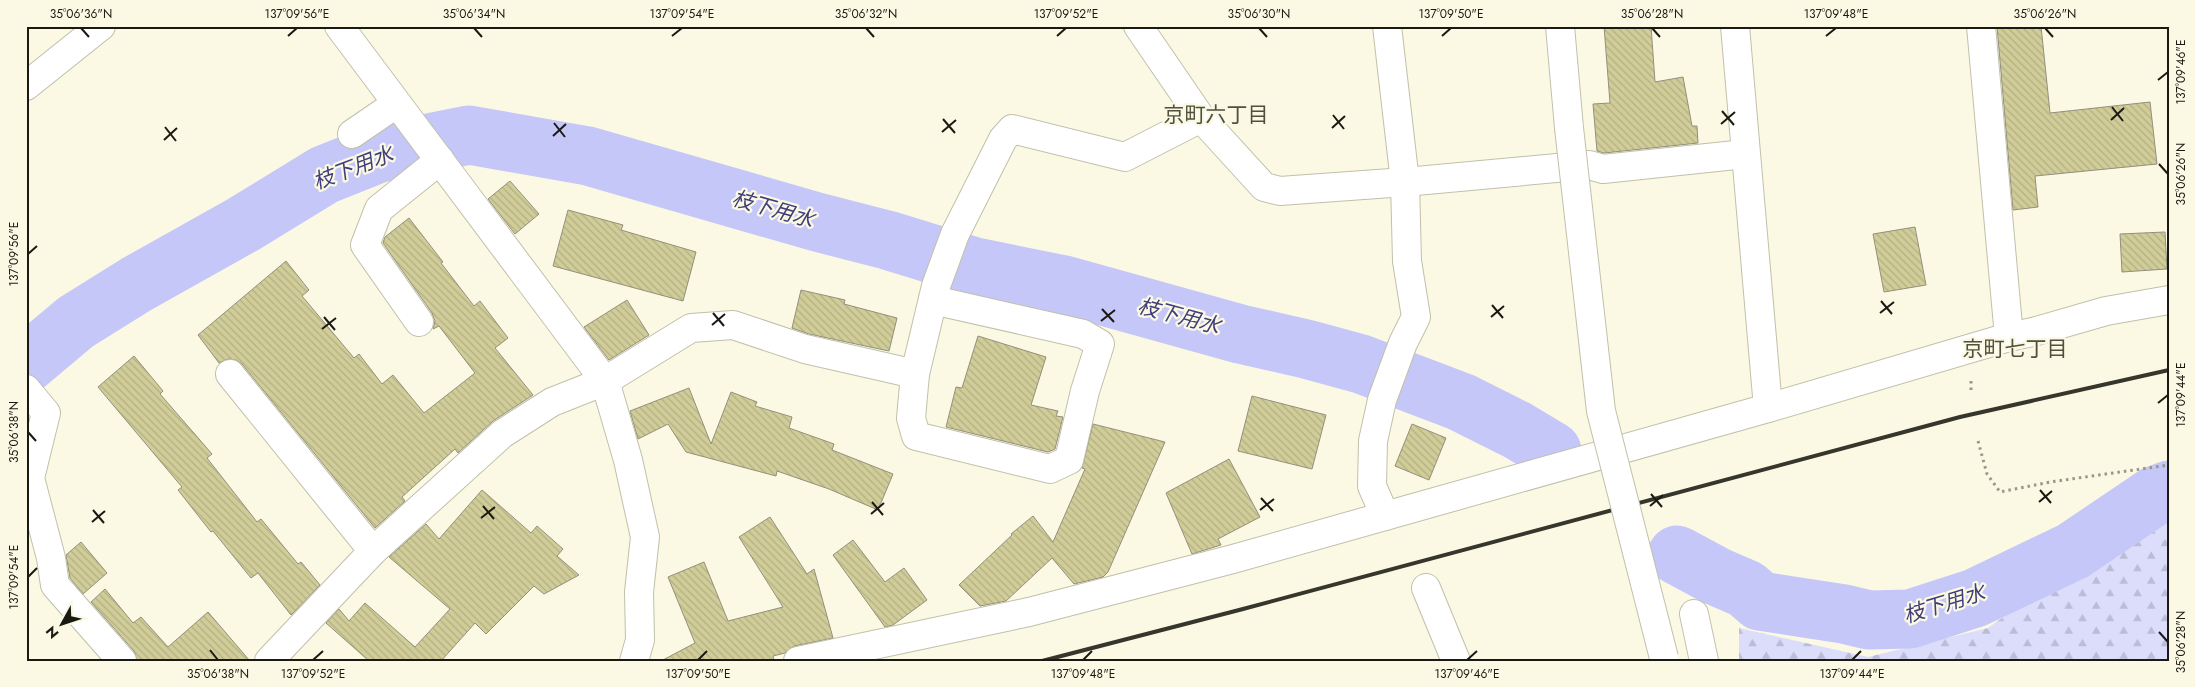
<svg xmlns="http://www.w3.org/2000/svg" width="2195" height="687" viewBox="0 0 2195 687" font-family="Jost,'Noto Sans JP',sans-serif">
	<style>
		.forest { fill: url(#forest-firs) }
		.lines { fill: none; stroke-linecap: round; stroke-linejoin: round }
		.river { stroke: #c5c7f8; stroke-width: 59 }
		.building { fill: url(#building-back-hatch); stroke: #92907d }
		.minor-casing { stroke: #c1c0ab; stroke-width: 30 }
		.path { stroke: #999788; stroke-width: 3; stroke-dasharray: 2.5 4; stroke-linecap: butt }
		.minor { stroke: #fff; stroke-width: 28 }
		.rail { stroke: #37362d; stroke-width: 4 }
		.minor-bridge-casing { stroke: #c1c0ab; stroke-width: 30; stroke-linecap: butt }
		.minor-bridge { stroke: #fff; stroke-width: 28 }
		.ticks { fill: none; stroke: #1a1912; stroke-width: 2 }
		.labels { text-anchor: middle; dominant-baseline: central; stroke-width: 4.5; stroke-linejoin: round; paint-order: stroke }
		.neighbourhood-label { font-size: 21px; fill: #51503e; stroke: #fbf9e4 }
		.water-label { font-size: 21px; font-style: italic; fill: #403e7a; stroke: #fbf9e4 }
		.neatline { fill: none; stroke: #1a1912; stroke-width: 2 }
		.ticks-label { font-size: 12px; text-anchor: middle; fill: #1a1912 }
	</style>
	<defs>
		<pattern id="forest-firs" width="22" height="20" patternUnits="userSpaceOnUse" patternTransform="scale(1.25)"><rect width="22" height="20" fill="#dbddfb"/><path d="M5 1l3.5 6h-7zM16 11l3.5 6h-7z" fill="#bbbdd6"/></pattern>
		<pattern id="building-back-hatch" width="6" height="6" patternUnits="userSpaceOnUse" patternTransform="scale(1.25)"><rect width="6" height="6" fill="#d1cd99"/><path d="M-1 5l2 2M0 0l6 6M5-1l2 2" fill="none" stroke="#b3af83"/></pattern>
	</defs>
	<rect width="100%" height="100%" fill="#fbf9e4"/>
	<polygon class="forest" points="2152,509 2169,510 2169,657 2166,661 1739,661 1739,628 1868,657 1988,628"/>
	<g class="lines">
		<g class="river">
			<polyline points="26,364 76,322 137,284 244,224 324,175 379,153 469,135 588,156 817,222 887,240 975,267 1064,285 1240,334 1306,349 1361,364 1461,402 1517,430 1552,451"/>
			<polyline points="1677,555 1716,576 1746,589 1760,601 1844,614 1869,620 1910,619 1975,598 2073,551 2156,495 2169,490"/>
		</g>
	</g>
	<g class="building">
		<polygon points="1604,26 1651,26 1655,82 1683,77 1692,126 1697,126 1698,143 1604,153 1597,151 1593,104 1610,103"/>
		<polygon points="1997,26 2041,26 2050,113 2150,102 2157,164 2035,176 2038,207 2013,210"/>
		<polygon points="510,181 539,214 515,234 488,199"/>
		<polygon points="568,210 623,225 621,230 696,252 683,301 553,266"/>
		<polygon points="409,218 443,262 441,263 474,306 480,301 508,338 495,348 533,395 493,421 458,453 455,449 402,497 405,501 375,528 242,364 236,360 228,359 219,363 198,335 286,261 309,290 302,296 354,358 359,354 382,384 393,375 424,413 475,373 439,326 433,329 435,321 432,313 383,243 385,237"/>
		<polygon points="1915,227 1926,285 1884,292 1873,234"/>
		<polygon points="2165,232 2167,269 2122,272 2120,234"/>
		<polygon points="801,290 845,300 844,304 897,318 889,351 809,334 792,328"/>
		<polygon points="627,300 649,335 609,360 584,327"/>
		<polygon points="978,336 1046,357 1031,405 1058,411 1056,416 1063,417 1055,449 1048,452 946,427 956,387 962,388"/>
		<polygon points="134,356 163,391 160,394 212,454 207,458 257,522 261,519 298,564 301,562 320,585 291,615 258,573 251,578 213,531 211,532 178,490 182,487 98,387"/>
		<polygon points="689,388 711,444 731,392 757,402 755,406 792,417 789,428 834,444 832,450 893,474 878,510 829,489 777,471 776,476 686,452 668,424 638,439 630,411"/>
		<polygon points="1252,396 1326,415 1312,469 1238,451"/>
		<polygon points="1093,424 1165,442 1108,572 1103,577 1074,584 1052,558 1006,601 980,606 959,585 1012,535 1011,534 1033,516 1053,542 1085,469 1082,468"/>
		<polygon points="1412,424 1446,438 1429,480 1395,466"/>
		<polygon points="1229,459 1260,517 1218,539 1221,545 1192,554 1166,493"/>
		<polygon points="482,490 531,533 537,526 563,549 557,556 579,575 544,594 534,586 486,634 475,623 441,661 369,661 326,623 339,609 349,621 365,603 415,647 450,609 389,557 426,524 439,539"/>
		<polygon points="770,517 807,574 814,569 833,638 794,646 785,653 773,656 774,661 661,661 695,643 668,577 704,562 728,621 783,607 739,537"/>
		<polygon points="853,540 885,582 904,568 927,600 893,625 885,627 833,555"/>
		<polygon points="81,542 107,573 83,594 70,578 66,555"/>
		<polygon points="105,589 133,623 141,617 168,647 208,612 250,661 137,661 134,651 91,602"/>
	</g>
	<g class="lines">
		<g class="minor-casing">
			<g id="minor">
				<polyline points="339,26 605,381 628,460 645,537 639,592 640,640 634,661"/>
				<polyline points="1138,26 1201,118 1264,187 1280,191 1405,182 1589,165 1603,169 1745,154"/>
				<polyline points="1560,26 1569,128"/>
				<polyline points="1735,26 1768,408 2009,337 2033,332 2106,311 2169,300"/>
				<polyline points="1981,26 2009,337"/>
				<polyline points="26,86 101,26"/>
				<polyline points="352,134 396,104"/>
				<polyline points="419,322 365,245 379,209 440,160"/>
				<polyline points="230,374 373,551"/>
				<polyline points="915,374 911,418 916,436 1050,469 1069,460 1085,391 1100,344 1083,334 933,300"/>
				<polyline points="26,389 46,413 30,478 51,558 55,585 122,661"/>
				<polyline points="1385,516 1768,408"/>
				<polyline points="1426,588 1456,661"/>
				<polyline points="1694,614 1704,661"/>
				<polyline points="269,661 373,551 502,434 552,402 605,381 691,328 733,325 805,349 915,374 936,286 955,234 1003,139 1012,129 1125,157 1201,118"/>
				<polyline points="798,661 1029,612 1233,559 1385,516 1372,486 1373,441 1382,400 1403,343 1416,317 1407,261 1405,182 1387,26"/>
			</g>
		</g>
		<g class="path">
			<polyline points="1971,381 1971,390"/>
			<polyline points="1978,441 1987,474 2000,492 2050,482 2169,465"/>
		</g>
		<use href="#minor" class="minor"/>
		<polyline class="rail" points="1042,661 1243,609 1960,417 2169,370"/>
		<g class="minor-bridge-casing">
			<polyline id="minor-bridge" points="1569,128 1601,411 1664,658"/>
		</g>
		<use href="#minor-bridge" class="minor-bridge"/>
	</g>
	<path class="ticks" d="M81 28 89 37M474 28 482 37M866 28 874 37M1259 28 1267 37M1652 28 1660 37M2045 28 2053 37M288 36 297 28M672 36 682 28M1057 36 1066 28M1442 36 1451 28M1826 36 1836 28M2158 80 2168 72M2112 107 2123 121M1722 111 1734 125M1333 115 1344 129M943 119 955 133M2111 120 2124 108M554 123 565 137M1721 124 1735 112M165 127 176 141M1332 128 1345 116M942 132 956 120M553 136 566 124M164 140 177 128M2159 164 2168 174M28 254 37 246M1881 301 1892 314M1492 305 1503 318M1102 309 1114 322M713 313 724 326M1880 313 1894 302M324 317 335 330M1491 317 1504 306M1101 321 1115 310M712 325 725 314M322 329 336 318M2158 403 2168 395M28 432 36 441M2040 490 2051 503M1651 494 1662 507M1261 498 1273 511M872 502 883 515M2039 502 2052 491M483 506 494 519M1650 506 1663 495M93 510 104 523M1260 510 1274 499M871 514 884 503M481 518 495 507M92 522 105 511M28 577 37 568M2159 632 2168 642M210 650 218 660M313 660 323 651M698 660 707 651M1083 660 1092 651M1467 660 1477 651M1852 660 1861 651"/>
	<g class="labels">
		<g class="neighbourhood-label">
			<text x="1216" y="115">京町六丁目</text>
			<text x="2015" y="349">京町七丁目</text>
		</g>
		<g class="water-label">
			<text transform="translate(353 168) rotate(-21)">枝下用水</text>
			<text transform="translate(773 209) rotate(16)">枝下用水</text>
			<text transform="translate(1179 316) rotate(15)">枝下用水</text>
			<text transform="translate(1944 604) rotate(-17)">枝下用水</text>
		</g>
	</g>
	<rect width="2195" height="687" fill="none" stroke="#fbf9e4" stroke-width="55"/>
	<g transform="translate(62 624) rotate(230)" stroke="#fbf9e4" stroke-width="4" paint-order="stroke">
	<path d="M0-4L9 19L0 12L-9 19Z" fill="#1a1912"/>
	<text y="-8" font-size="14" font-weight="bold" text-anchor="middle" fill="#1a1912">N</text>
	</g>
	<rect x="28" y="28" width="2140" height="632" class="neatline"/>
	<g class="ticks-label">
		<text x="81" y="18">35°06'36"N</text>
		<text x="297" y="18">137°09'56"E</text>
		<text x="474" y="18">35°06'34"N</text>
		<text x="682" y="18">137°09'54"E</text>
		<text x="866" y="18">35°06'32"N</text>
		<text x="1066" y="18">137°09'52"E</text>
		<text x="1259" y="18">35°06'30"N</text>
		<text x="1451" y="18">137°09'50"E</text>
		<text x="1652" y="18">35°06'28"N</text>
		<text x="1836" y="18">137°09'48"E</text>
		<text x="2045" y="18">35°06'26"N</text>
		<text transform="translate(2181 72) rotate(-90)" y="4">137°09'46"E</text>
		<text transform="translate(2181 174) rotate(-90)" y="4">35°06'26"N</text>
		<text transform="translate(14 254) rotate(-90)" y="4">137°09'56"E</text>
		<text transform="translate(2181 395) rotate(-90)" y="4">137°09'44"E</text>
		<text transform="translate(14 432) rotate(-90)" y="4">35°06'38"N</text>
		<text transform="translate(14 577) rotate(-90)" y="4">137°09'54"E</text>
		<text transform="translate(2181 642) rotate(-90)" y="4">35°06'28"N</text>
		<text x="218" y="678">35°06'38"N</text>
		<text x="313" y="678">137°09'52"E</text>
		<text x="698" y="678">137°09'50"E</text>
		<text x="1083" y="678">137°09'48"E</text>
		<text x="1467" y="678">137°09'46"E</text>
		<text x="1852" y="678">137°09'44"E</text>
	</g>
</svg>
